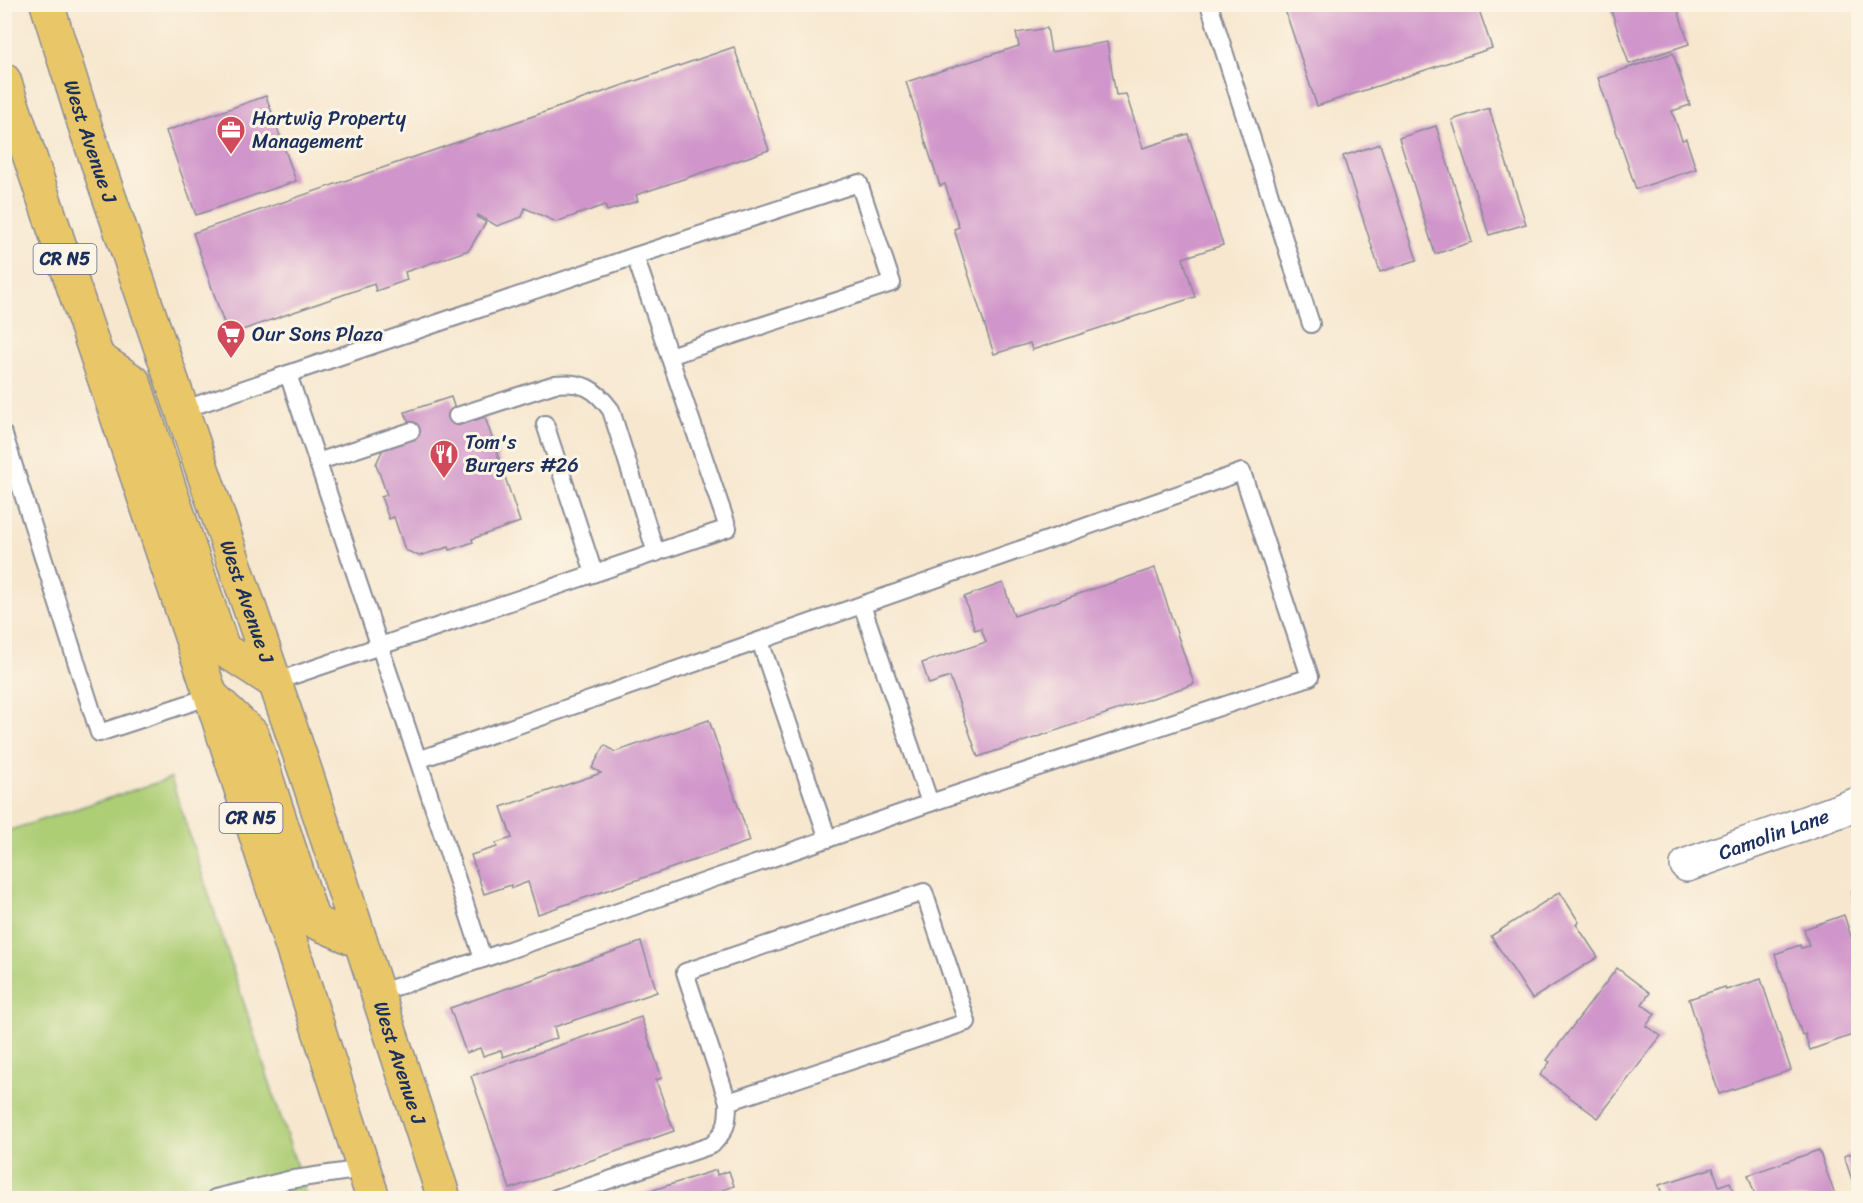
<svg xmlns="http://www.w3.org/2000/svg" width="1863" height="1203" viewBox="0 0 1863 1203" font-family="Sriracha,sans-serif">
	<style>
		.green { fill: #aece76; stroke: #647e6a; stroke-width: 1.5 }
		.building { fill: #d095ca }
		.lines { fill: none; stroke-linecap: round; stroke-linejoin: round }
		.service-casing { stroke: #898b96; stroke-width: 20 }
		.minor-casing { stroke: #898b96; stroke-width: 36 }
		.primary-casing { stroke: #898b96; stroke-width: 36 }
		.service { stroke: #fff; stroke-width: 16 }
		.minor { stroke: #fff; stroke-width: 33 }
		.primary { stroke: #e9c769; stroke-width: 33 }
		.labels { text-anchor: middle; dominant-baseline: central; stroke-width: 6; stroke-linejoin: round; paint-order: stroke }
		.shield { fill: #fcf5e5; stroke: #5e6a86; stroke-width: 1.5 }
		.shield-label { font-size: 18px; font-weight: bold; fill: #1b2f5e }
		.poi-label { font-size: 20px; fill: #1b2f5e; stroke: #fcf5e5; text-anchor: start }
		.street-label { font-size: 20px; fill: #1b2f5e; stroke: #fcf5e5 }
	</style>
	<rect width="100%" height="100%" fill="#fcf5e5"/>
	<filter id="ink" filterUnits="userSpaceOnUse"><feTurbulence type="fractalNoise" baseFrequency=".0167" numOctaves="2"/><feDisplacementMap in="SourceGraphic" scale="12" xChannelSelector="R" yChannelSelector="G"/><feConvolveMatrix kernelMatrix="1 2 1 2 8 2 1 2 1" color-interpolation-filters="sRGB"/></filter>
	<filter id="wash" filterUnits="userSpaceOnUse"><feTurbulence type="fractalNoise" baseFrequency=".008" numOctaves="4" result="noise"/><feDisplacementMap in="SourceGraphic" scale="24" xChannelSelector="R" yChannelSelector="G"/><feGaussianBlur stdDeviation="1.35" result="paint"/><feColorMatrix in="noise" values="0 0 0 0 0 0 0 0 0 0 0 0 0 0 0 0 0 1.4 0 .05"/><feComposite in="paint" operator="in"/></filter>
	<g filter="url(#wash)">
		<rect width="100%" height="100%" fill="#f7e7cf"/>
		<polygon class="green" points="171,778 307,1198 5,1198 4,832"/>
		<g id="blocks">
			<g class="building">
				<polygon points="1283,4 1477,4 1492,48 1317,106"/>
				<polygon points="1609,4 1676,4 1689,44 1629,64"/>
				<polygon points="1047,28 1051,52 1107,42 1116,95 1126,94 1143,148 1188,134 1223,245 1183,258 1195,297 1032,350 1030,343 994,354 954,229 959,227 945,184 940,186 906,82 1019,46 1016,33"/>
				<polygon points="734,47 769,150 636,195 638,201 607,211 605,205 556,222 525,208 522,217 497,226 478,215 477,217 486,222 469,250 405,272 407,280 376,291 374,284 228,335 193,233"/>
				<polygon points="1673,53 1690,105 1672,111 1682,140 1686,139 1696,169 1636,189 1598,78"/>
				<polygon points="266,96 296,181 196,215 166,131"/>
				<polygon points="1489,108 1526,224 1489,235 1452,120"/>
				<polygon points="1436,126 1472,242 1435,254 1399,138"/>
				<polygon points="1380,144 1417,260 1380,272 1343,156"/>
				<polygon points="451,397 460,425 485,417 520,522 472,539 473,542 450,550 449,547 419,556 405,550 394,517 389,519 381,497 387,495 376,464 383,449 414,439 405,412"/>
				<polygon points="1155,568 1194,684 978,757 950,677 929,684 922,663 986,642 981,628 975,630 964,597 1003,583 1014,616"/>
				<polygon points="709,720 750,841 538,914 528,882 512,888 511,885 484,894 471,855 497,847 496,843 512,838 501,807 601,773 592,768 605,745 615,752"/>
				<polygon points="1858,889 1858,914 1851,892"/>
				<polygon points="1560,892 1579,922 1576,924 1598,957 1532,999 1491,936"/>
				<polygon points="1844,915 1858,958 1858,1033 1810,1050 1805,1034 1802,1035 1775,954 1800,945 1801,948 1809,946 1804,929"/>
				<polygon points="641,942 657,992 554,1027 557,1038 503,1057 501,1050 483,1056 480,1048 466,1053 450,1008"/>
				<polygon points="1617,968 1650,993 1642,1004 1655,1014 1646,1026 1661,1036 1598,1118 1540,1075 1550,1062 1547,1060"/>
				<polygon points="1761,979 1791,1070 1719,1094 1689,999 1725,987 1726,990"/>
				<polygon points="641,1017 662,1078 656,1080 674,1131 510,1189 471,1076"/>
				<polygon points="1819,1150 1836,1198 1756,1198 1748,1175"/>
				<polygon points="1858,1151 1858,1198 1844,1156"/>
				<polygon points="1713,1168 1719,1186 1730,1182 1735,1198 1663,1198 1659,1185"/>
				<polygon points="716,1170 717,1175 729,1171 734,1186 723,1190 726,1198 628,1198"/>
			</g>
		</g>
	</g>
	<g filter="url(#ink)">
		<use href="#blocks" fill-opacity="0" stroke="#898b96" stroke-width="1.5"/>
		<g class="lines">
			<g class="service-casing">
				<g id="service">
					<polyline points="1209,4 1311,324"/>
					<polyline points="635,256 859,183 892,283 669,356"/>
					<polyline points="288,374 418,760 1242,472 1310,677 930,803 483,959 418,760"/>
					<polyline points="182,410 635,256 728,528 274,682"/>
					<path d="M457 416 555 384C582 381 595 388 611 410L656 553"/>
					<polyline points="545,424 594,573"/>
					<polyline points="4,435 99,733 211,696"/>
					<polyline points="317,462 411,431"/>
					<polyline points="862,605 930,803"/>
					<polyline points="760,641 828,839"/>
					<polyline points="377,993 483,959"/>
					<polyline points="215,1198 288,1180 363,1169"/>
					<path d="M556 1198 712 1145C727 1129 728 1123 728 1102L685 972 924 892 967 1022 728 1102"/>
				</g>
			</g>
			<g class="minor-casing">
				<g id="minor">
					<path id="s1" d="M1687 865 1858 804"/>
				</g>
			</g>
			<g class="primary-casing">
				<g id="primary">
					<path id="s2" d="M47 4 85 126 306 773 444 1198"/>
					<polyline points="4,80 211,696 373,1198"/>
					<polyline points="98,358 134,382 223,649 274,682"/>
					<polyline points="214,698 252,734 313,921 361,942"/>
				</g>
			</g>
			<use href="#service" class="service"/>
			<use href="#minor" class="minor"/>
			<use href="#primary" class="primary"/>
		</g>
	</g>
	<defs>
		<g id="office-pin" transform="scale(1.5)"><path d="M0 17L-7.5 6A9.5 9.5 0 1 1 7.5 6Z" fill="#d1495b" stroke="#fcf5e5"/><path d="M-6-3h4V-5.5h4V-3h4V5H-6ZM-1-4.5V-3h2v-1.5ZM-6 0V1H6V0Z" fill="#fff"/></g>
		<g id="supermarket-pin" transform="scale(1.5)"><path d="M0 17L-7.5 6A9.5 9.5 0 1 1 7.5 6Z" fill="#d1495b" stroke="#fcf5e5"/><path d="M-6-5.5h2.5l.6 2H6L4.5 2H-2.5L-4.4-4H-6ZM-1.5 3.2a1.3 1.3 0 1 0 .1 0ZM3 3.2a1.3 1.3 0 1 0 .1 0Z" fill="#fff"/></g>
		<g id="restaurant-pin" transform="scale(1.5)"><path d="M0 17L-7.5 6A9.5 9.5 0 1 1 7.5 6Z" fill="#d1495b" stroke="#fcf5e5"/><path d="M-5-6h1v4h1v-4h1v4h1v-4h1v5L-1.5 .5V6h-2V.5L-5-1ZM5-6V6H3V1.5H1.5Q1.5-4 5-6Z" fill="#fff"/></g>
	</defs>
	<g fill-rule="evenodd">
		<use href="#office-pin" x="231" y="130"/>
		<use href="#supermarket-pin" x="231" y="334"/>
		<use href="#restaurant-pin" x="444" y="454"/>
	</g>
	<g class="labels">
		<g class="shield">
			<rect x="33.5" y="244" width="63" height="30" rx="4.5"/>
			<rect x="219.5" y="803" width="63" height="30" rx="4.5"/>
		</g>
		<g class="shield-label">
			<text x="65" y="259">CR N5</text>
			<text x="251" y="818">CR N5</text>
		</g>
		<g class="poi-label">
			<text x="252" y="118">Hartwig Property<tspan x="252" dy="23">Management</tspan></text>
			<text x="252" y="334">Our Sons Plaza</text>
			<text x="465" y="442">Tom's<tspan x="465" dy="23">Burgers #26</tspan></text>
		</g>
		<g class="street-label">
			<text stroke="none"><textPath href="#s2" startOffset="144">West Avenue J</textPath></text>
			<text stroke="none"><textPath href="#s2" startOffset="630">West Avenue J</textPath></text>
			<text stroke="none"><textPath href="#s1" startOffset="92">Camolin Lane</textPath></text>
			<text stroke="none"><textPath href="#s2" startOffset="1116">West Avenue J</textPath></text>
		</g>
	</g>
	<rect width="1863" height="1203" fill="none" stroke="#fcf5e5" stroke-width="24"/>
</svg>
